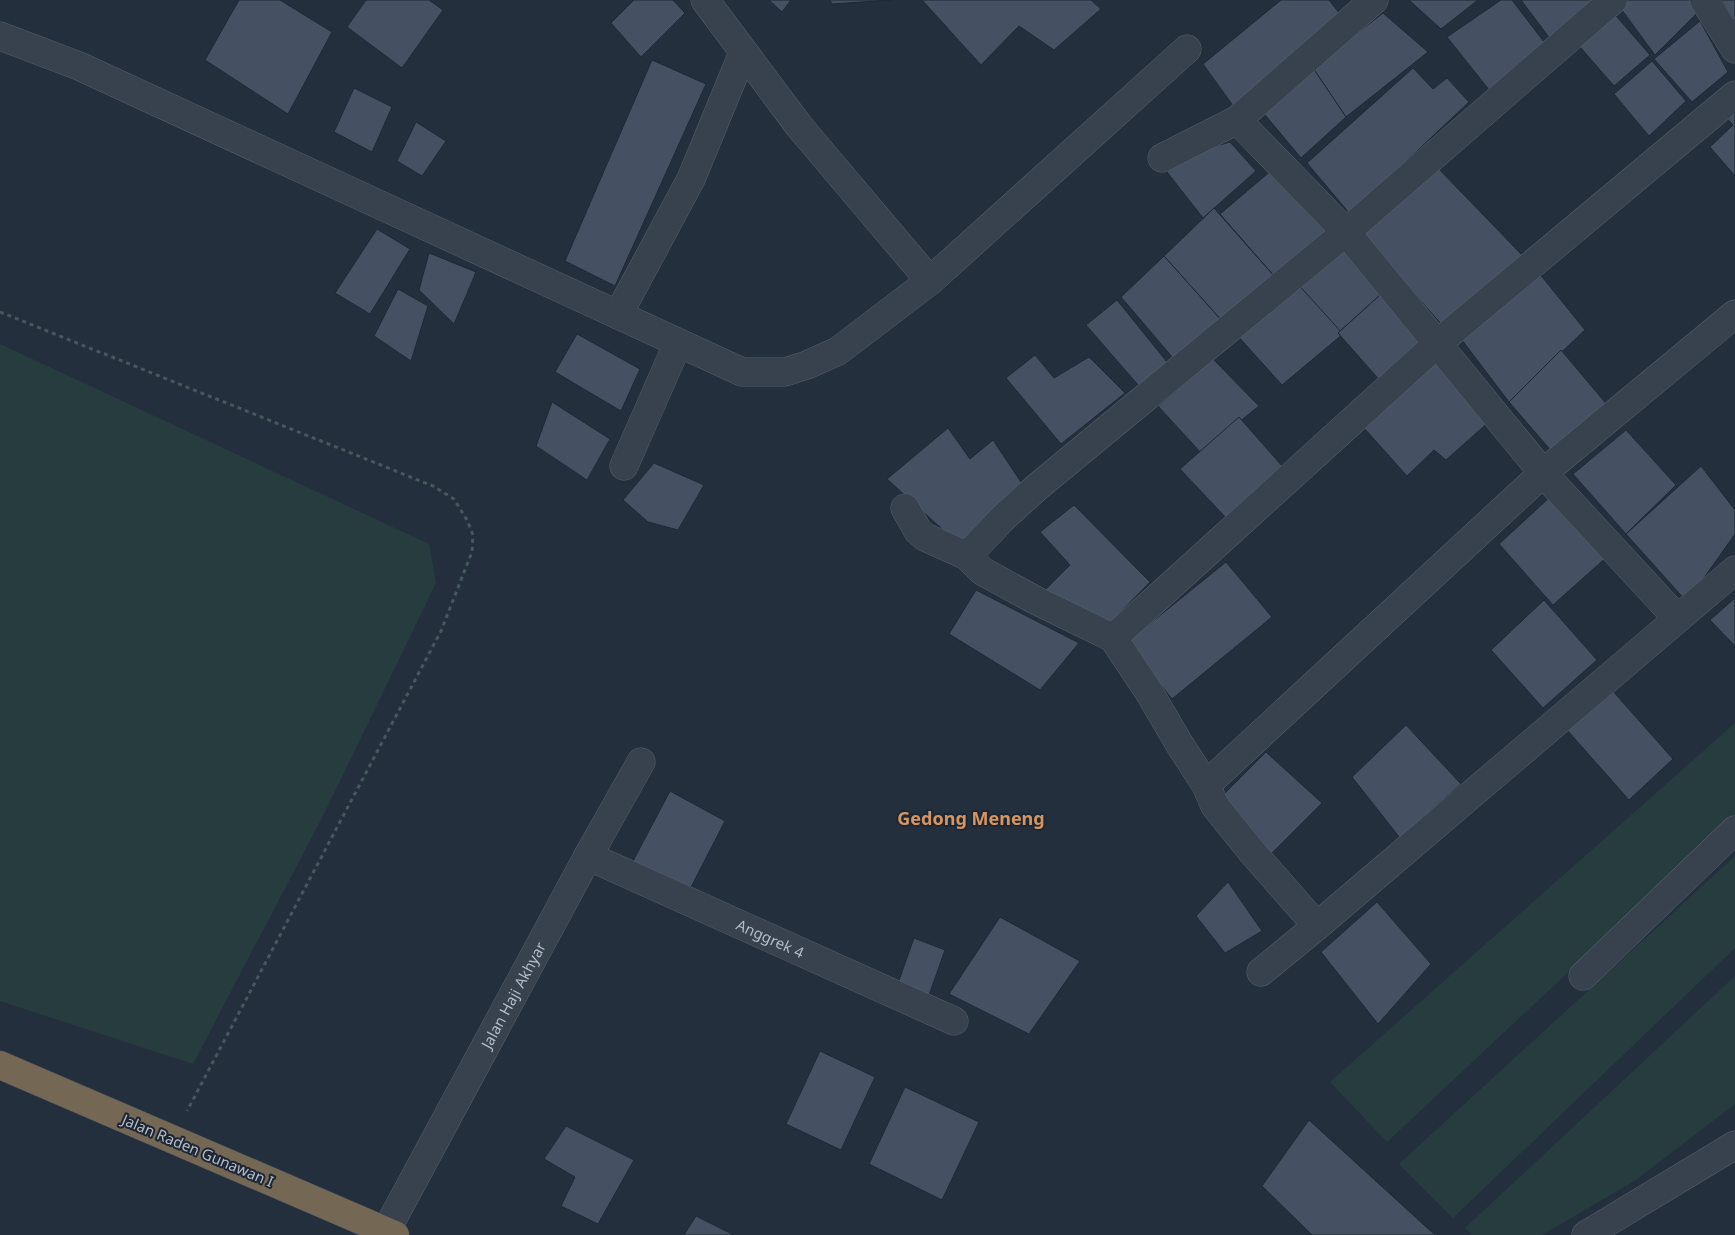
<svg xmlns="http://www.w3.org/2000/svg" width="1735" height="1235" viewBox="0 0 1735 1235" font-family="'Noto Sans',sans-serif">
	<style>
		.green { fill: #263c3f }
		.building { fill: #455162; stroke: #1f2835 }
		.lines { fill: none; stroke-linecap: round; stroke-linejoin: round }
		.minor-casing { stroke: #565f6c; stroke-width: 29 }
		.highway-casing { stroke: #434c59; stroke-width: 29 }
		.path { stroke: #44595c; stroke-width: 3; stroke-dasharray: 4 4; stroke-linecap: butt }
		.minor { stroke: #38414e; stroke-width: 28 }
		.highway { stroke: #746855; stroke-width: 28 }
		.labels { text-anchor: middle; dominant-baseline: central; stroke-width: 4; stroke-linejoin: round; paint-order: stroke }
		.street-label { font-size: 15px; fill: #b4bcc9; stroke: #1d2633 }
		.quarter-label { font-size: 18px; font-weight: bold; fill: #d59563; stroke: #1d2633 }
	</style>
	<rect width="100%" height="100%" fill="#242f3e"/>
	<g class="green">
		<polygon points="0,344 429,544 436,583 324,814 193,1064 0,1001"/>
		<polygon points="1735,723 1735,816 1387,1142 1330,1082"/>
		<polygon points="1735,856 1735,948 1453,1218 1399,1164"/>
		<polygon points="1735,976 1735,1104 1636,1180 1542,1235 1472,1235 1465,1228"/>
	</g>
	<g class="building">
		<polygon points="239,0 280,0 332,32 288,114 205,60"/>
		<polygon points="366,0 429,0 443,10 402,68 347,27"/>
		<polygon points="634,0 673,0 685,13 641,57 611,23"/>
		<polygon points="769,0 791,0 782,12"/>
		<polygon points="830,0 891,0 832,4"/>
		<polygon points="922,0 1091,0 1101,9 1054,50 1019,26 981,65"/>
		<polygon points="1281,0 1329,0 1343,18 1234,107 1203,64"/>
		<polygon points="1409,0 1478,0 1441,29"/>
		<polygon points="1501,0 1512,0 1544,42 1490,91 1447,37"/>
		<polygon points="1521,0 1597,0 1551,40"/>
		<polygon points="1619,0 1694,0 1700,10 1655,55 1616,2"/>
		<polygon points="1721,0 1735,0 1735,23"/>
		<polygon points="1610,9 1650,55 1614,86 1574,40"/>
		<polygon points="1383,13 1428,52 1346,117 1313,68"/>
		<polygon points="1700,21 1728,72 1692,102 1654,59"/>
		<polygon points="652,60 706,84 615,286 565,261"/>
		<polygon points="1652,61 1686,101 1649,136 1614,94"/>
		<polygon points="1313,68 1346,117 1301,158 1261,110"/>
		<polygon points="1413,68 1433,89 1447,78 1469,102 1350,214 1307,163"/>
		<polygon points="354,88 392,107 372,152 334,132"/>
		<polygon points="1735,105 1735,176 1710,147 1733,125 1723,114"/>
		<polygon points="416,122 446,141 422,176 397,161"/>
		<polygon points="1230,142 1256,171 1203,218 1167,172 1187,154"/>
		<polygon points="1435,165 1523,256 1443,326 1361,233"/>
		<polygon points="1273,169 1333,228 1274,276 1220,214"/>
		<polygon points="1214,208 1274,276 1222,321 1164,256"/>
		<polygon points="377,229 410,249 370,314 335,293"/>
		<polygon points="1341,247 1380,295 1338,333 1296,282"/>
		<polygon points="429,253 476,272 454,324 419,290"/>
		<polygon points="1164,256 1222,321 1173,358 1121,297"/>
		<polygon points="1539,273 1585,330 1509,402 1462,340"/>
		<polygon points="1296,282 1343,334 1282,385 1236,334"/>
		<polygon points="398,289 428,306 411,361 374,336"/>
		<polygon points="1380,295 1423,344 1382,383 1338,333"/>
		<polygon points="1117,300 1167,362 1139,386 1086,325"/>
		<polygon points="577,334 640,369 621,411 555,372"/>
		<polygon points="1561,350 1609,407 1553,453 1509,402"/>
		<polygon points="1035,355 1054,378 1089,357 1125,393 1061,444 1006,378"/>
		<polygon points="1441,355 1491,420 1446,460 1434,450 1407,476 1364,428"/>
		<polygon points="1213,359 1259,406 1201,453 1158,406"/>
		<polygon points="552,402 610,439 587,480 536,446"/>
		<polygon points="1239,417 1283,467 1227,519 1180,469"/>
		<polygon points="948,428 970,459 993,440 1027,491 963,548 887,479"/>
		<polygon points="1626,430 1676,485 1626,534 1573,474"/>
		<polygon points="654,463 704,485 678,530 648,522 623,500"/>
		<polygon points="1701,466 1735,510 1735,534 1687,602 1626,534"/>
		<polygon points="1550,497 1609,555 1553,605 1499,544"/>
		<polygon points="1074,505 1150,582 1107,626 1044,591 1070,565 1040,532"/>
		<polygon points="1226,562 1272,617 1172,699 1127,642"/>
		<polygon points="976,590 1079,643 1040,690 949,634"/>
		<polygon points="1735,598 1735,646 1710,620"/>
		<polygon points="1544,600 1597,660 1543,708 1491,650"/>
		<polygon points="1611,689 1673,759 1629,800 1567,730"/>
		<polygon points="1406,725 1461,784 1400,838 1352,777"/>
		<polygon points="1266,752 1322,803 1270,855 1218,800"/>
		<polygon points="670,791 725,821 687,895 631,865"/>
		<polygon points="1228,882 1262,931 1225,953 1196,916"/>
		<polygon points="1377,902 1431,964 1378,1024 1321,952"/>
		<polygon points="1000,917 1080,961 1029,1034 949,994"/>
		<polygon points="914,938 945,950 928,998 897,986"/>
		<polygon points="820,1051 875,1077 841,1150 786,1124"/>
		<polygon points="905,1087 979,1122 942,1200 869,1164"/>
		<polygon points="1309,1120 1435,1235 1312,1235 1262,1186"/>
		<polygon points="566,1126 634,1160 598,1224 561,1206 575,1177 544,1159"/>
		<polygon points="696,1216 734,1235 684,1235"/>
	</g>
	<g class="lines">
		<g class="minor-casing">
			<g id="minor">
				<polyline points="705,0 799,126 930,281"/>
				<polyline points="1704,0 1735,49"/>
				<polyline points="0,36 79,66 742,372 785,372 807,365 838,351 930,281 1187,49"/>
				<polyline points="1237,120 1346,232 1543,473 1677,618"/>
				<polyline points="1162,158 1237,120 1374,0"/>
				<polyline points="618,315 691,179 743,53"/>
				<polyline points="624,466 678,343"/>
				<polyline points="905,508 918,531 925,537 967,556 982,571 1035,600 1113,638 1149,692 1180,745 1206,785 1215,806 1252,852 1317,926"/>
				<polyline points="967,556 1003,518 1036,488 1346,232 1613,0"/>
				<polyline points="1113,638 1438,343 1735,95"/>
				<polyline points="1206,785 1543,473 1735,314"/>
				<path id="s1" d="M588 856 954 1021"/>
				<polyline points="1261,972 1317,926 1735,570"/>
				<polyline points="1583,976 1735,830"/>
				<path id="s2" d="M386 1231 588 856 641 762"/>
				<polyline points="1586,1235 1735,1145"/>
			</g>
		</g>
		<g class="highway-casing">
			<polyline id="highway" points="0,1065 395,1235"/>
		</g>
		<polyline class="path" points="0,312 433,486 454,499 467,520 473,535 472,552 441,631 187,1111"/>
		<use href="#minor" class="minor"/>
		<use href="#highway" class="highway"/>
	</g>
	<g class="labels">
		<g class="street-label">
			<text stroke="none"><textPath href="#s1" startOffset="200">Anggrek 4</textPath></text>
			<text stroke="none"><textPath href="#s2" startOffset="268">Jalan Haji Akhyar</textPath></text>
			<text transform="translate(198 1150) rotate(23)">Jalan Raden Gunawan I</text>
		</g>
		<g class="quarter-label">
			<text x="971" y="818">Gedong Meneng</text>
		</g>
	</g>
</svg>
